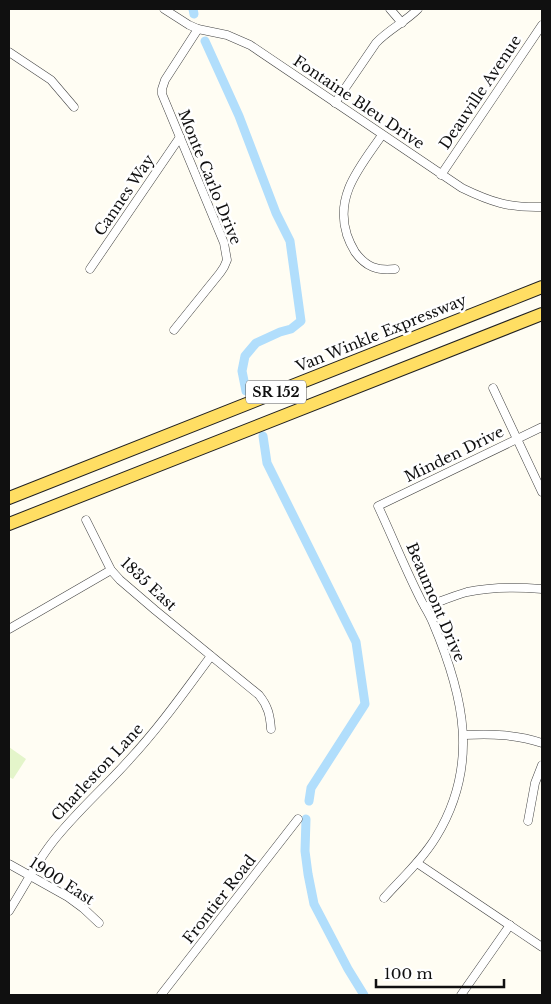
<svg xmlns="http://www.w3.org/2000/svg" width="551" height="1004" viewBox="0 0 551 1004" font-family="'Libre Baskerville',serif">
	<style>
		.pitch { fill: #e4f5ca }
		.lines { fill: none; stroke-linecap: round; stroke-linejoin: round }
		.canal { stroke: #b1defc; stroke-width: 9 }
		.street-casing { stroke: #434343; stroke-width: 9 }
		.primary-casing { stroke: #212121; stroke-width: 14 }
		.street { stroke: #fff; stroke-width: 8 }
		.primary { stroke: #ffde63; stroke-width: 12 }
		.labels { text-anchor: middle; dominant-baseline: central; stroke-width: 5; stroke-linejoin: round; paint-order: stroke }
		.shield { fill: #fff; stroke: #585858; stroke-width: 1 }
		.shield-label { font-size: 14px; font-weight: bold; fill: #101010 }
		.street-label { font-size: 15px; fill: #101010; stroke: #fff }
	</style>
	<rect width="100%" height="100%" fill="#fffdf3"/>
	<polygon class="pitch" points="9,747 26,759 13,779 9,777"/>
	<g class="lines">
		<g class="canal">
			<polyline points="193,9 194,14"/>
			<polyline points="205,41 239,116 276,213 290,241 301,321 291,329 280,332 256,343 245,356 242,371 246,391"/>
			<polyline points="263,436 267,463 356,642 365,704 311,788 309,801"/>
			<polyline points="306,819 305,851 308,874 314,904 348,969 364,995"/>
		</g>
		<g class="street-casing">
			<g id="street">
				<path d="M164 9 189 25 198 29 227 35 250 45 462 188C491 202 509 208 542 207"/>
				<polyline points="390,9 402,23"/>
				<polyline points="9,52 51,80 74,107"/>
				<path d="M335 103 376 43C388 30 405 22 418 9"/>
				<path d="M382 135C361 166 334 195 347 235 349 241 352 247 355 252 366 267 377 271 395 269"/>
				<polyline points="441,175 542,25"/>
				<polyline points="90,269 180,137"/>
				<polyline points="174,330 220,273 224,267 227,260 224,243 162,94 162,89 165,80 198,29"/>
				<polyline points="493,388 542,492"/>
				<path d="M86 520 111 570 120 580 155 610 259 695C268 706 270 715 271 729"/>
				<path d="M425 607C439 602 453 596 467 592 491 587 517 587 542 589"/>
				<polyline points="9,629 111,570"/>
				<path d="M464 735C491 734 516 734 542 743"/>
				<polyline points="528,821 535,783 542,765"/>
				<polyline points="417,863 542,947"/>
				<polyline points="9,864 68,897 83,908 99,923"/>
				<path d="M384 898C402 878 422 860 436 837 480 765 464 696 433 623 429 613 423 605 419 596 404 566 392 536 378 506L542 427"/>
				<path d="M9 911C23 889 35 865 51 844 74 814 104 788 129 760 159 728 185 691 211 656"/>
				<polyline points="161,995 298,819"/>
				<polyline points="461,995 510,925"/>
			</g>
		</g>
		<g class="primary-casing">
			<g id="primary">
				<polyline points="9,498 542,287"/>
				<polyline points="9,524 542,314"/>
			</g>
		</g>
		<use href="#street" class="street"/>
		<use href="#primary" class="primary"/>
	</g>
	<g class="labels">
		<rect class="shield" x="246" y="380.5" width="60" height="23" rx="4"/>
		<g class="shield-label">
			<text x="276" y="392">SR 152</text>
		</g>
		<g class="street-label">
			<text transform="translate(480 92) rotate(-56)">Deauville Avenue</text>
			<text transform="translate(359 102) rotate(34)">Fontaine Bleu Drive</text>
			<text transform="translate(210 177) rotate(68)">Monte Carlo Drive</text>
			<text transform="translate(124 195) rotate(-56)">Cannes Way</text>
			<text transform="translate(381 333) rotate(-22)">Van Winkle Expressway</text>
			<text transform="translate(454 454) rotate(-26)">Minden Drive</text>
			<text transform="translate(149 584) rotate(43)">1835 East</text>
			<text transform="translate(436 602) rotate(67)">Beaumont Drive</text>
			<text transform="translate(97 772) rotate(-47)">Charleston Lane</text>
			<text transform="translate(62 881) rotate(33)">1900 East</text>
			<text transform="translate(219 899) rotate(-52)">Frontier Road</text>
		</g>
	</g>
	<rect width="551" height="1004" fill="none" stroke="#101010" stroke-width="20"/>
	<path d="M376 979v8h128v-8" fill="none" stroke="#101010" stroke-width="2.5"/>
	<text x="384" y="979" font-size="15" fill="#101010" stroke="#ffffff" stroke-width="4" paint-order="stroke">100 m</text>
</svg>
